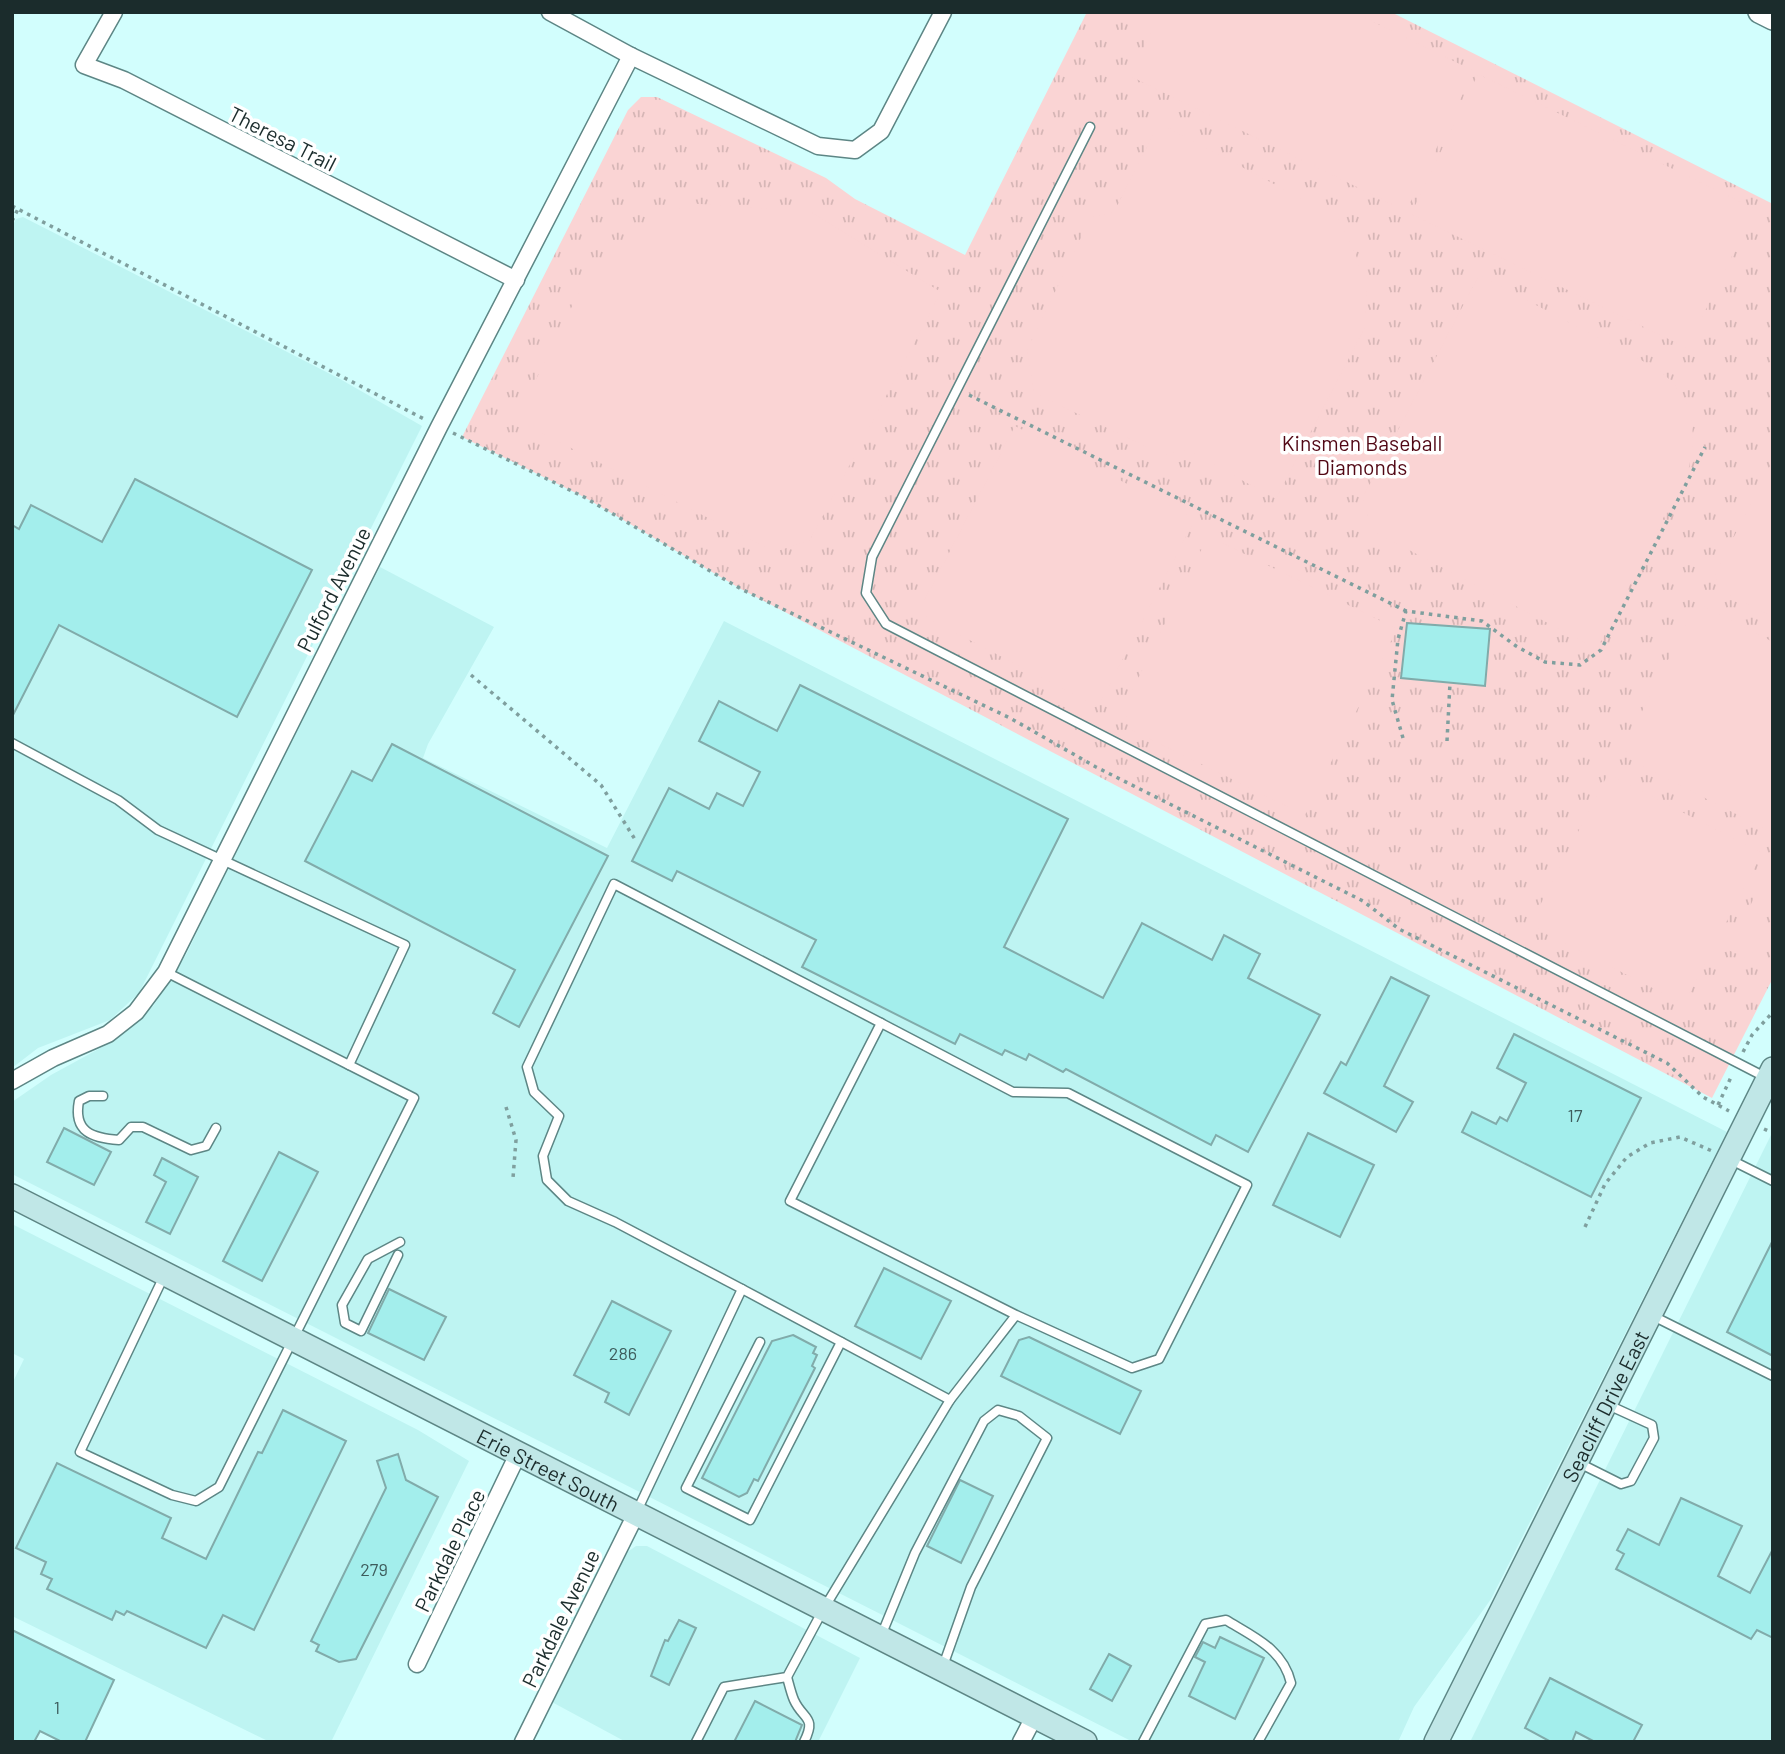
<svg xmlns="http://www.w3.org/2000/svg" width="1785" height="1754" viewBox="0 0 1785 1754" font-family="Barlow,sans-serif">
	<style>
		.built { fill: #bef4f2 }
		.grass { fill: url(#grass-tufts) }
		.pitch { fill: #fad4d4 }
		.building { fill: #a3eeec; stroke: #81abaa; stroke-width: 2 }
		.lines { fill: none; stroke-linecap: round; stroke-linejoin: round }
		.service-casing { stroke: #5d8685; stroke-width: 11 }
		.minor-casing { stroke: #5d8685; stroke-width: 19 }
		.tertiary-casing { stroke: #5d8685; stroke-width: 24 }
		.secondary-casing { stroke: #5d8685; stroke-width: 26 }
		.path { stroke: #7f9f9e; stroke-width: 3.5; stroke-dasharray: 3.5 5; stroke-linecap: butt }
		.service { stroke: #fff; stroke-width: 8 }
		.minor { stroke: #fff; stroke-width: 16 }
		.tertiary { stroke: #fff; stroke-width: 21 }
		.secondary { stroke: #c0e7e7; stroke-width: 23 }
		.labels { text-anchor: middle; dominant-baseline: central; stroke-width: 7; stroke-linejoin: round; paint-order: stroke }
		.number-label { font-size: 18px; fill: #3d5c5c }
		.street-label { font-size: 21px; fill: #1b2c2c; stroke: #fff }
		.park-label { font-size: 21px; fill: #510714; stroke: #fff }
	</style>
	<defs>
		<pattern id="grass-tufts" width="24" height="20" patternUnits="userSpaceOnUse" patternTransform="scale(1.75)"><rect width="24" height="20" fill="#fad4d4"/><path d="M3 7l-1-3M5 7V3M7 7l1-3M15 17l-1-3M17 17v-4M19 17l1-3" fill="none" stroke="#d6b6b6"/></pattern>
	</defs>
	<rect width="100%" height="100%" fill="#d2fefd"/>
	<g class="built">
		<polygon points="23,217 340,379 422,426 139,993 110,1020 38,1048 12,1068 12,227 16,219"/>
		<polygon points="380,567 494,627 428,744 423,758 607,848 724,621 1727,1132 1491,1599 1414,1707 1398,1742 1133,1742 12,1174 12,1102 51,1075 117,1039 154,1005 187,953 257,806"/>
		<polygon points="1773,1131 1773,1742 1470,1742"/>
		<polygon points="12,1224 418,1430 469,1461 331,1742 270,1742 12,1616 12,1384 24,1359 12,1353"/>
		<polygon points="636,1546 647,1546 860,1658 818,1742 626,1742 550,1701 623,1555"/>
	</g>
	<polygon class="grass" points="1087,12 1391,12 1773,204 1773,978 1712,1098 741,589 584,497 462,437 628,110 641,97 657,97 826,178 855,199 965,255"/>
	<g class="pitch">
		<polygon points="1161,12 1353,12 1474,71 1406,211 1130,76"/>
		<polygon points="1478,74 1755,209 1687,348 1411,214"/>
		<polygon points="1159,123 1338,218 1356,255 1367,295 1364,329 1276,499 1187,450 1164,455 1034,393 1027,350 1091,217 1114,212"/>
		<polygon points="686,203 811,212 941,292 810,540 775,552 516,420 585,280"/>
		<path d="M1479 275 1656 368C1692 395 1698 425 1689 467L1597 649 1371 530 1363 497Z"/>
		<polygon points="1015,426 1195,519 1098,707 927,618 923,603"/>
		<polygon points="1773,460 1773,617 1718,589 1715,574"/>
		<polygon points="1208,536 1397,629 1305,815 1130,729 1124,707"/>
		<polygon points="1697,603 1773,642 1773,833 1629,759 1625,745"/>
		<polygon points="1608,774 1762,853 1684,1004 1539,930 1535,915"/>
		<polygon points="1773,860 1773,903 1758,933 1761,935 1751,956 1746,958 1728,950"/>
	</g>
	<g class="building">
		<polygon points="135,479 312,570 237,717 59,625 12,717 12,525 19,529 31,505 102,542"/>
		<polygon points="1407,623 1490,629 1485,686 1401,678"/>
		<polygon points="800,685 1068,819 1004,947 1103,998 1142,923 1212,960 1224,935 1260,954 1248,978 1320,1015 1248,1152 1216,1135 1211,1145 1066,1069 1063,1072 1029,1054 1026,1060 1005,1050 1002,1055 960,1034 955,1044 802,967 816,940 677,871 672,881 632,861 669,788 709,809 717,793 743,806 760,772 699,741 719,701 777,731"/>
		<polygon points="392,744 608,856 519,1027 493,1013 515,970 305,861 352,771 372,781"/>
		<polygon points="1391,977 1429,996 1384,1086 1413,1102 1396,1132 1324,1093 1341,1062 1346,1065"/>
		<polygon points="1514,1034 1641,1098 1591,1197 1462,1132 1472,1112 1496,1124 1500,1117 1507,1121 1526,1083 1497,1068"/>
		<polygon points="64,1128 111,1152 94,1185 47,1162"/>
		<polygon points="1308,1133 1374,1165 1340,1237 1273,1205"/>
		<polygon points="279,1152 318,1172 262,1281 223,1261"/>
		<polygon points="162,1158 198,1177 170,1234 146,1222 166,1182 154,1175"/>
		<polygon points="1773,1240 1773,1356 1727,1332"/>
		<polygon points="884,1268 951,1301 921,1359 855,1326"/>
		<polygon points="389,1289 446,1317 424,1360 368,1333"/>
		<polygon points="612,1301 671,1331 629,1415 605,1402 609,1393 574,1375"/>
		<polygon points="793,1335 816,1347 813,1353 817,1355 812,1366 815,1368 758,1481 754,1479 747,1493 739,1497 702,1478 772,1341"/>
		<polygon points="1029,1337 1141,1391 1120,1434 1001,1376 1019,1340"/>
		<polygon points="283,1410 346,1441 254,1630 223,1615 206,1648 127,1611 124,1615 116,1611 112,1620 47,1589 52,1579 41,1574 46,1562 16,1548 57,1463 171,1518 162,1538 206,1559 258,1452 262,1453"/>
		<polygon points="398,1454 406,1480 438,1497 356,1659 339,1662 316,1651 319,1645 311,1641 386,1488 377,1461"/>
		<polygon points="960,1480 993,1496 961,1563 927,1546"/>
		<polygon points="1681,1498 1742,1526 1718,1576 1750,1593 1773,1549 1773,1638 1757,1630 1751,1639 1616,1569 1624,1554 1617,1550 1628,1529 1659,1545"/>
		<polygon points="679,1620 696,1628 669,1685 651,1676 665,1640 668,1641"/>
		<polygon points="12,1630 114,1680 85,1742 62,1742 40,1731 34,1742 12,1742"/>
		<polygon points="1220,1637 1264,1658 1235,1719 1189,1696 1205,1662 1195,1657 1203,1642 1215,1648"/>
		<polygon points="1109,1654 1131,1666 1112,1701 1090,1689"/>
		<polygon points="1550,1678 1642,1725 1633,1742 1595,1742 1576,1732 1572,1742 1551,1742 1525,1728"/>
		<polygon points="755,1701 802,1725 795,1742 734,1742"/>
	</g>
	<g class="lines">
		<g class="service-casing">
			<g id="service">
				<polyline points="1090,127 872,557 866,593 886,624 1765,1077"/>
				<polyline points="12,743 118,800 158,830 405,945 349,1065"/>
				<path d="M103 1096H89L79 1101C73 1132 92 1138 119 1140L131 1127H143L191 1150 206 1146 216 1128"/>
				<polyline points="1729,1159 1773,1181"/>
				<polyline points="398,1255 361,1331 345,1323 342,1305 368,1259 400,1242"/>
				<polyline points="164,1276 80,1452 172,1495 196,1501 219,1487 414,1098 166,972"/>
				<polyline points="742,1289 950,1400"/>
				<polyline points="1653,1316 1773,1376"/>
				<polyline points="760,1342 686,1488 750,1520 841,1342"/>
				<polyline points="1579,1463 1621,1484 1631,1481 1654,1438 1652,1425 1606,1404"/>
				<polyline points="637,1511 742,1289 615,1222 568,1201 547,1180 543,1156 559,1116 534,1092 527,1067 614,884 881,1023"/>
				<polyline points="881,1636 915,1553 984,1421 998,1410 1019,1416 1047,1438 971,1587 943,1666"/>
				<path d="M787 1677C789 1684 791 1693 794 1700 803 1720 817 1716 804 1742"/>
				<polyline points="696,1742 724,1687 787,1677 823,1610 950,1400 1016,1315 1132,1368 1159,1359 1247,1185 1068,1093 1013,1092 881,1023 790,1201 1016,1315"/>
				<path d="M1143 1742 1205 1624 1226 1620C1254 1637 1283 1649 1291 1683L1258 1742"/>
			</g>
		</g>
		<g class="minor-casing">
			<g id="minor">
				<polyline points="114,12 84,65 124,80 516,280"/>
				<polyline points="550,12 631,56 818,146 855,150 881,131 943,12"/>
				<polyline points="12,1081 53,1058 108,1034 136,1012 166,972 439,427 631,56"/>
				<polyline points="417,1664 518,1454"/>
				<polyline points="523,1742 636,1514"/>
				<polyline points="1021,1742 1034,1717"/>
			</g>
		</g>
		<g class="tertiary-casing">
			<polyline id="tertiary" points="1759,12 1773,19"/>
		</g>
		<g class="secondary-casing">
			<g id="secondary">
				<path id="s1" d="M12 1196 1085 1742"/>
				<path id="s2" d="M1436 1742 1773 1069"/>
			</g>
		</g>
		<g class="path">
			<polyline points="12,206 424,419"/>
			<polyline points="12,221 18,209"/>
			<polyline points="969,395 1406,611"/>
			<polyline points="453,433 584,497 741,589 1010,718 1096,767 1363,901 1399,929 1667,1063 1703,1097 1729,1111"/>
			<polyline points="471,675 601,785 636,841"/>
			<polyline points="1403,738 1392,700 1398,639 1406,611 1482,621 1516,646 1545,662 1580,665 1601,650 1705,447"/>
			<polyline points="1447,741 1450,683"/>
			<polyline points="1743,1052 1752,1035 1773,1012"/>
			<polyline points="1718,1105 1732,1075"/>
			<polyline points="506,1107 516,1140 513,1178"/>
			<polyline points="1764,1129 1773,1133"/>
			<polyline points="1585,1227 1605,1184 1627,1157 1650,1143 1680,1137 1712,1151"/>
		</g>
		<use href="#service" class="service"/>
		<use href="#minor" class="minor"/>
		<use href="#tertiary" class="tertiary"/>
		<use href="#secondary" class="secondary"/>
	</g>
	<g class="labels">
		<g class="number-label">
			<text x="1575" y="1115">17</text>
			<text x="623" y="1353">286</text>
			<text x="374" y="1569">279</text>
			<text x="57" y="1707">1</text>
		</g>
		<g class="street-label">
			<text transform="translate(283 138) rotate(27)">Theresa Trail</text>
			<text transform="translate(333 589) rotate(-63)">Pulford Avenue</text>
			<text stroke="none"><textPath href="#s2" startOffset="376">Seacliff Drive East</textPath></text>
			<text stroke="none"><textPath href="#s1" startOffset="602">Erie Street South</textPath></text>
			<text transform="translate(449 1550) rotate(-64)">Parkdale Place</text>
			<text transform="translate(560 1618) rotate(-64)">Parkdale Avenue</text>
		</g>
		<g class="park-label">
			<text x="1362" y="442">Kinsmen Baseball<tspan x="1362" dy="24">Diamonds</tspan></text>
		</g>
	</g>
	<rect width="1785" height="1754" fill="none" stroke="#1b2c2c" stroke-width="28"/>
</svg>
